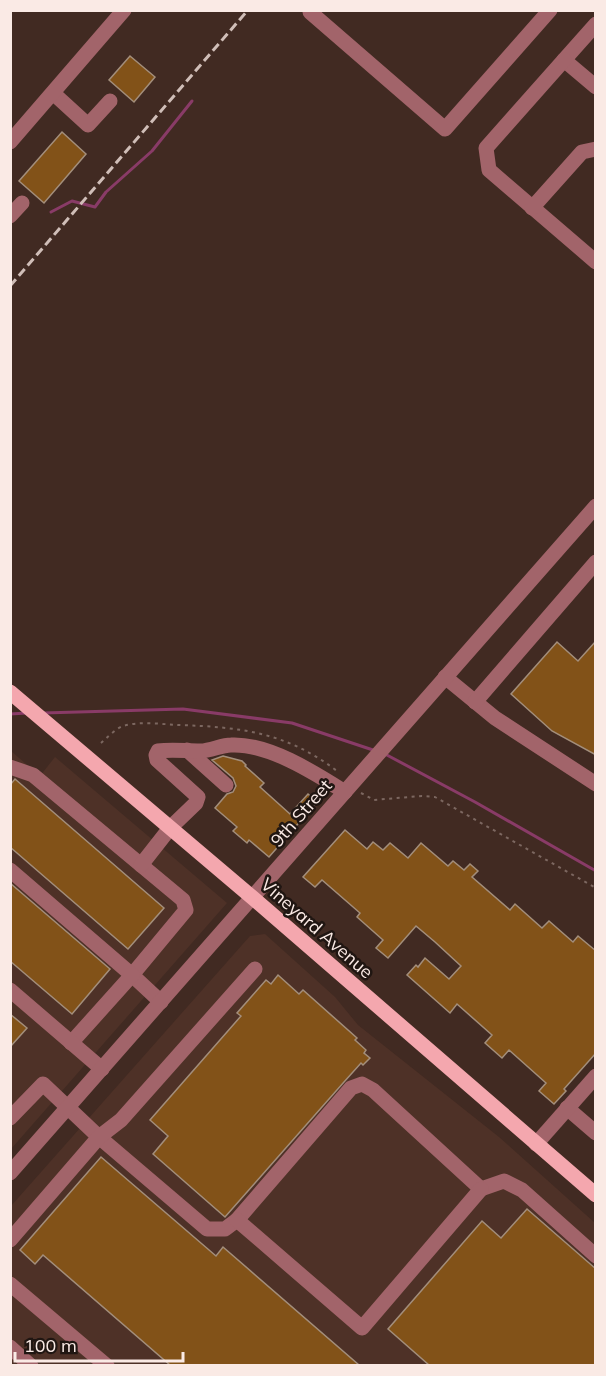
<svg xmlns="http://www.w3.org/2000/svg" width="606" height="1376" viewBox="0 0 606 1376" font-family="Mulish,sans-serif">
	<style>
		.built { fill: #4e3127 }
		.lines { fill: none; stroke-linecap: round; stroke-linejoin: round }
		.stream { stroke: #893b67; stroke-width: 3 }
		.building { fill: #825218; stroke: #a38e7b; stroke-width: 1.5 }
		.path { stroke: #7c6760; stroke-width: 2; stroke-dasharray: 3 4.5; stroke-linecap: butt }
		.minor { stroke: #a2646a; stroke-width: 15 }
		.major { stroke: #f4a7ae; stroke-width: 15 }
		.rail { stroke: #d0beb8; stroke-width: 3; stroke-dasharray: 9 4.5; stroke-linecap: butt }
		.labels { text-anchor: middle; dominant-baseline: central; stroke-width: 5; stroke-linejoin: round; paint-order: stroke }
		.street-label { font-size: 18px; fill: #faeae5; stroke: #201612 }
	</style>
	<rect width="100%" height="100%" fill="#412a22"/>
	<g class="built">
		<polygon points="11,751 40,776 55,757 227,903 11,1149"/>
		<polygon points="265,934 335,997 358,1025 499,1137 595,1223 595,1365 11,1366 11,1206 250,936"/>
	</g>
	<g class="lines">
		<g class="stream">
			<polyline points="51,212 72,201 95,207 106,192 152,151 192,101"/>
			<polyline points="43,713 183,709 292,723 373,750"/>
			<polyline points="10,714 27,713"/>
			<polyline points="385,754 475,802 596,871"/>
		</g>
	</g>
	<g class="building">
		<polygon points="130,56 155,77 134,102 109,80"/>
		<polygon points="62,132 86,154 44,203 19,181"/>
		<polygon points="596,641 596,755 552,731 511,694 557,642 578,661"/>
		<polygon points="223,756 242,761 246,765 245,766 264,783 260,787 290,814 308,794 317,802 269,857 249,840 247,843 233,831 237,827 215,808 227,794 233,792 236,786 233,778 212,760"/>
		<polygon points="15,779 164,908 128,949 10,847 10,785"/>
		<polygon points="345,830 367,849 373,842 383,850 390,843 408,858 421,843 448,866 453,861 464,870 470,864 478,871 472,877 510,910 515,904 542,928 549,921 573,942 578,936 596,951 596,1053 564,1089 566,1091 554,1104 539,1091 546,1083 509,1050 502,1058 485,1043 492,1035 457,1004 450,1013 407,975 416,965 418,967 425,958 449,979 461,966 435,942 416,926 388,958 376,948 383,940 357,917 360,913 322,880 315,887 303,877"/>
		<polygon points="10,883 110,969 72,1014 10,961"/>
		<polygon points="278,975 299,994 303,990 357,1038 355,1040 366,1050 364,1053 370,1058 363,1065 361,1063 344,1082 225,1217 153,1154 168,1136 150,1120 241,1016 237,1013 266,980 271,984"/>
		<polygon points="10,1014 27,1028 10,1047"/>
		<polygon points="101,1157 216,1256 223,1247 359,1365 170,1365 43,1255 35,1264 20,1250"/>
		<polygon points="527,1209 596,1269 596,1365 429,1365 388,1329 482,1221 501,1238"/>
	</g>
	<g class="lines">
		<g class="path">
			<path d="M101 743C108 737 115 729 123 726 140 721 160 724 178 725 240 727 286 732 337 771"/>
			<polyline points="361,793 374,800 422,796 435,797 596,888"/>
		</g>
		<g class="minor">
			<polyline points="312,10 310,12 445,129 550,10"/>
			<polyline points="596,24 564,60 596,87"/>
			<polyline points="564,60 486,148 489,170 596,262"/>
			<polyline points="53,93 88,125 110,101"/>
			<polyline points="10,142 124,10"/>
			<polyline points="532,208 582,152 596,149"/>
			<polyline points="10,216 22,203"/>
			<polyline points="445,677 495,718 596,784"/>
			<polyline points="475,702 596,562"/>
			<polyline points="187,750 226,785"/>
			<polyline points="10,767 33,775 183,900 186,910 132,975 161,1002"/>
			<path d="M141 865 170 828 196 803 198 797 157 760 156 755 158 751C172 749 186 751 200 751 211 751 221 745 231 745 268 743 315 773 345 792"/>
			<polyline points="10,870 132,975 71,1043"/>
			<polyline points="10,990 102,1069"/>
			<polyline points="567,1108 596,1133"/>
			<polyline points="10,1118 43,1084 99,1137 207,1229 225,1229 237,1220 351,1088 362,1084 373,1090 481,1189 504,1181 522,1190 596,1256"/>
			<polyline points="536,1144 596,1076"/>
			<polyline points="10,1173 596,506"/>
			<polyline points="237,1220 362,1328 481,1189"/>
			<polyline points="10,1240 99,1137 121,1120 255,969"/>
			<polyline points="10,1284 107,1366"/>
			<polyline points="10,1347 31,1366"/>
		</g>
		<polyline class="major" points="10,692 253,898 596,1195"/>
		<polyline class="rail" points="10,286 248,10"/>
	</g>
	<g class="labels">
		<g class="street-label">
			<text transform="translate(301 813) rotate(-49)">9th Street</text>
			<text transform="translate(317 928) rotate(41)">Vineyard Avenue</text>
		</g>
	</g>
	<rect width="606" height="1376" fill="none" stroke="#faeae5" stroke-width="24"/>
	<path d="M15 1352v9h168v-9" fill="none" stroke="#faeae5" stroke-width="3"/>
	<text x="24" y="1352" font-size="18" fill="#faeae5" stroke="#201612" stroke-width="4.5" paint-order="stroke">100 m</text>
</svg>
